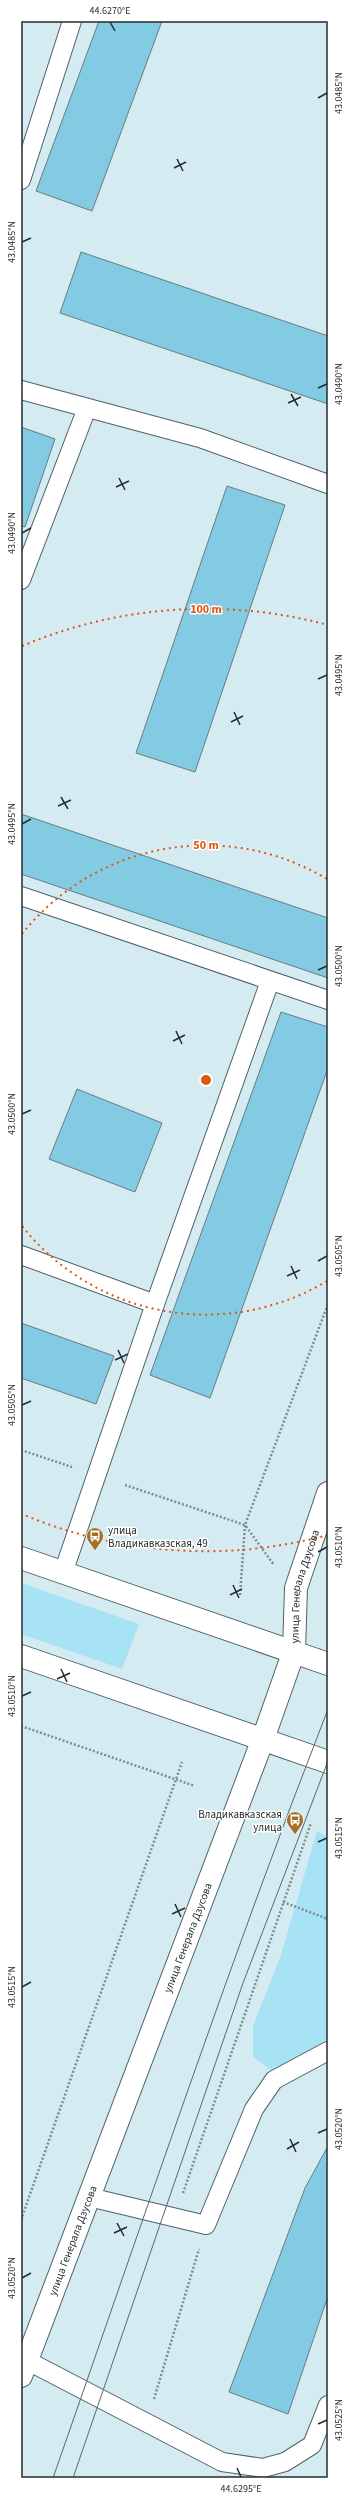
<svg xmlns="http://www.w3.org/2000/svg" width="349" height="2499" viewBox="0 0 349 2499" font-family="'Source Sans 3',sans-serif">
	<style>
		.green { fill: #a8e2f5 }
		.building { fill: #82cbe2; stroke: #687c82 }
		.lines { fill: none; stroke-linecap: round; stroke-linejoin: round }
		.service-casing { stroke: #4f6268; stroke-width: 20 }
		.tertiary-casing { stroke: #4f6268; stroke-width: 24 }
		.secondary-casing { stroke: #4f6268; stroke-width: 24 }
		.path { stroke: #7d8c91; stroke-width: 2.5; stroke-dasharray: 2 2; stroke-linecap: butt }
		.service { stroke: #fff; stroke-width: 18 }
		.tertiary { stroke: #fff; stroke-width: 22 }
		.secondary { stroke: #fff; stroke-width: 22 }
		.tram { stroke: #5b686c; stroke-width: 1 }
		.ticks { fill: none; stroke: #242c2f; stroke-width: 1.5 }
		.ring { fill: none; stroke: #de570e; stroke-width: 2; stroke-dasharray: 2 4 }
		.labels { text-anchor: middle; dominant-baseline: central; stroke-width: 3; stroke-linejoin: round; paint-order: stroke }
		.poi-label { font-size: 11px; fill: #242c2f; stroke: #fff; text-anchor: start }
		.street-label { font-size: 11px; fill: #242c2f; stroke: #fff }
		.centre { fill: #de570e; stroke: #fff; stroke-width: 2 }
		.ring-label { font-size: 12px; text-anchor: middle; font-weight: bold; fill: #de570e; stroke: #fff; stroke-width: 3; stroke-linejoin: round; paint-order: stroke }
		.neatline { fill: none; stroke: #242c2f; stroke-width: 1.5 }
		.ticks-label { font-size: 10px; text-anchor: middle; fill: #242c2f }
	</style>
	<rect width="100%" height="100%" fill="#d5ebf2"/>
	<g class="green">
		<polygon points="21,1583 139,1624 122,1669 21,1634"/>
		<polygon points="317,1831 328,1837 328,2039 274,2072 253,2057 253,2026 281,1955"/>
	</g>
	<g class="building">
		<polygon points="99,21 162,21 92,211 36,191"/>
		<polygon points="81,252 328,336 328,404 60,313"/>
		<polygon points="21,427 55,439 25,527 21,526"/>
		<polygon points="227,486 285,505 195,772 136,753"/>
		<polygon points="21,814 328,918 328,978 21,874"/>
		<polygon points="281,1012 328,1027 328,1068 210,1398 150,1375"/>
		<polygon points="77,1089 162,1123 135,1192 49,1159"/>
		<polygon points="21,1323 114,1356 96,1404 21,1378"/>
		<polygon points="328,2146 328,2296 288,2414 229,2392 305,2188"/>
	</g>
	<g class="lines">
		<g class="service-casing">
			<g id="service">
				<polyline points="21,180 72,21"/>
				<polyline points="21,390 200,438 328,484"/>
				<polyline points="21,580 87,408"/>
				<polyline points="21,896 328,1000"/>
				<polyline points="21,1255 155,1304"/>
				<polyline points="63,1573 155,1304 270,981"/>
				<polyline points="89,2197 206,2225 254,2109 274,2080 328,2051"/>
				<polyline points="26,2360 222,2462 263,2468 285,2462 312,2445 328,2405"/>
			</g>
		</g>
		<g class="tertiary-casing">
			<g id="tertiary">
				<path id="s1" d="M294 1651 296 1588 328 1493"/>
				<path id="s2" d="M21 2376 263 1739"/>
			</g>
		</g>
		<g class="secondary-casing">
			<g id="secondary">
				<polyline points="21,1558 328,1664"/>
				<polyline points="21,1656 328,1762"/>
				<polyline points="263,1739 294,1651"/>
			</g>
		</g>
		<g class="path">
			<polyline points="21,1450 72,1467"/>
			<polyline points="125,1485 245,1525 328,1304"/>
			<polyline points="240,1595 245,1525 274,1565"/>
			<polyline points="21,1726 195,1786"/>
			<polyline points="327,1827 328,1828"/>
			<polyline points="283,1902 328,1919"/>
			<polyline points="183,2193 311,1823"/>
			<polyline points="21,2220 182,1762"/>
			<polyline points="154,2399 199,2249"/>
		</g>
		<use href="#service" class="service"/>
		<use href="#tertiary" class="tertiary"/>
		<use href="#secondary" class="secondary"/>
		<g class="tram">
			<path d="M53 2478C143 2221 229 1963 328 1709"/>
			<polyline points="73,2478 243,1983 328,1761"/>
		</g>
	</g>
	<path class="ticks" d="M110 22 115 31M318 98 327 93M177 159 183 171M174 168 186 162M22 242 31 238M318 388 327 384M291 394 298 406M288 403 301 397M119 478 125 490M116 487 129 481M22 533 31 528M318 679 327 675M234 712 240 725M231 722 243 716M61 797 68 809M58 806 71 800M22 824 31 819M318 970 327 966M176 1031 182 1044M173 1041 185 1035M22 1114 31 1110M318 1261 327 1256M291 1266 297 1279M287 1276 300 1270M118 1350 124 1363M115 1360 128 1354M22 1405 31 1401M318 1552 327 1547M233 1585 239 1598M230 1595 242 1589M61 1669 67 1682M57 1679 70 1673M22 1696 31 1692M318 1842 327 1838M175 1904 181 1917M172 1914 185 1908M22 1987 31 1982M318 2133 327 2129M290 2139 296 2152M287 2149 299 2142M117 2223 124 2236M114 2233 127 2227M22 2278 31 2273M318 2424 327 2420M237 2468 241 2477"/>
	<g class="ring">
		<path d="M327 1281A235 235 0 0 1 22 1226M22 934A235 235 0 0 1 327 879"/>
		<path d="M328 1535A471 471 0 0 1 22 1514M22 646A471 471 0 0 1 328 625"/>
	</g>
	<defs>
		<g id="bus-pin" transform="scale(0.9)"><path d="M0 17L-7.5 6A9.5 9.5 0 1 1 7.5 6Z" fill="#a27125" stroke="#fff"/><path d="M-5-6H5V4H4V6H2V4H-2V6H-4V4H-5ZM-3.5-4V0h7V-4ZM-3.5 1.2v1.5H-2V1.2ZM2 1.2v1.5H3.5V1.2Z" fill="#fff"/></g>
	</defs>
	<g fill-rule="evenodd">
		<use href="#bus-pin" x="95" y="1536"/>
		<use href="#bus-pin" x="295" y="1820"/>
	</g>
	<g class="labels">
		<g class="poi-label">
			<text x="108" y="1530">улица<tspan x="108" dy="13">Владикавказская, 49</tspan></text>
			<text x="282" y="1814" text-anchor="end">Владикавказская<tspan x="282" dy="13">улица</tspan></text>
		</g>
		<g class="street-label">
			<text stroke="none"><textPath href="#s1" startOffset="66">улица Генерала Дзусова</textPath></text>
			<text stroke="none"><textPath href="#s2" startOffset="469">улица Генерала Дзусова</textPath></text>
			<text stroke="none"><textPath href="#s2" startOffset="145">улица Генерала Дзусова</textPath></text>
		</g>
	</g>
	<circle cx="206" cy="1080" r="6" class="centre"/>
	<g class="ring-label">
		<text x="206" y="613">100 m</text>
		<text x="206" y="849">50 m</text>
	</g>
	<rect width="349" height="2499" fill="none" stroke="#ffffff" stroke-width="44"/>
	<rect x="22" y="22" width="305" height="2455" class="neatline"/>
	<g class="ticks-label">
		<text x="110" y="14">44.6270°E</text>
		<text transform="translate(338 93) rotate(-90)" y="4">43.0485°N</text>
		<text transform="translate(11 242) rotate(-90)" y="4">43.0485°N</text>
		<text transform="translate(338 384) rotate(-90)" y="4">43.0490°N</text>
		<text transform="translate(11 533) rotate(-90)" y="4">43.0490°N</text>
		<text transform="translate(338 675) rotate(-90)" y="4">43.0495°N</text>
		<text transform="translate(11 824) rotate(-90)" y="4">43.0495°N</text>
		<text transform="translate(338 966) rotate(-90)" y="4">43.0500°N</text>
		<text transform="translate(11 1114) rotate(-90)" y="4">43.0500°N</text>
		<text transform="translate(338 1256) rotate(-90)" y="4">43.0505°N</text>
		<text transform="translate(11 1405) rotate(-90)" y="4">43.0505°N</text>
		<text transform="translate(338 1547) rotate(-90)" y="4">43.0510°N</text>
		<text transform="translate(11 1696) rotate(-90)" y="4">43.0510°N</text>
		<text transform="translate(338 1838) rotate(-90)" y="4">43.0515°N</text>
		<text transform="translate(11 1987) rotate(-90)" y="4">43.0515°N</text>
		<text transform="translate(338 2129) rotate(-90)" y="4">43.0520°N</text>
		<text transform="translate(11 2278) rotate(-90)" y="4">43.0520°N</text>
		<text transform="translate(338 2420) rotate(-90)" y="4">43.0525°N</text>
		<text x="241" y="2492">44.6295°E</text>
	</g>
</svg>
